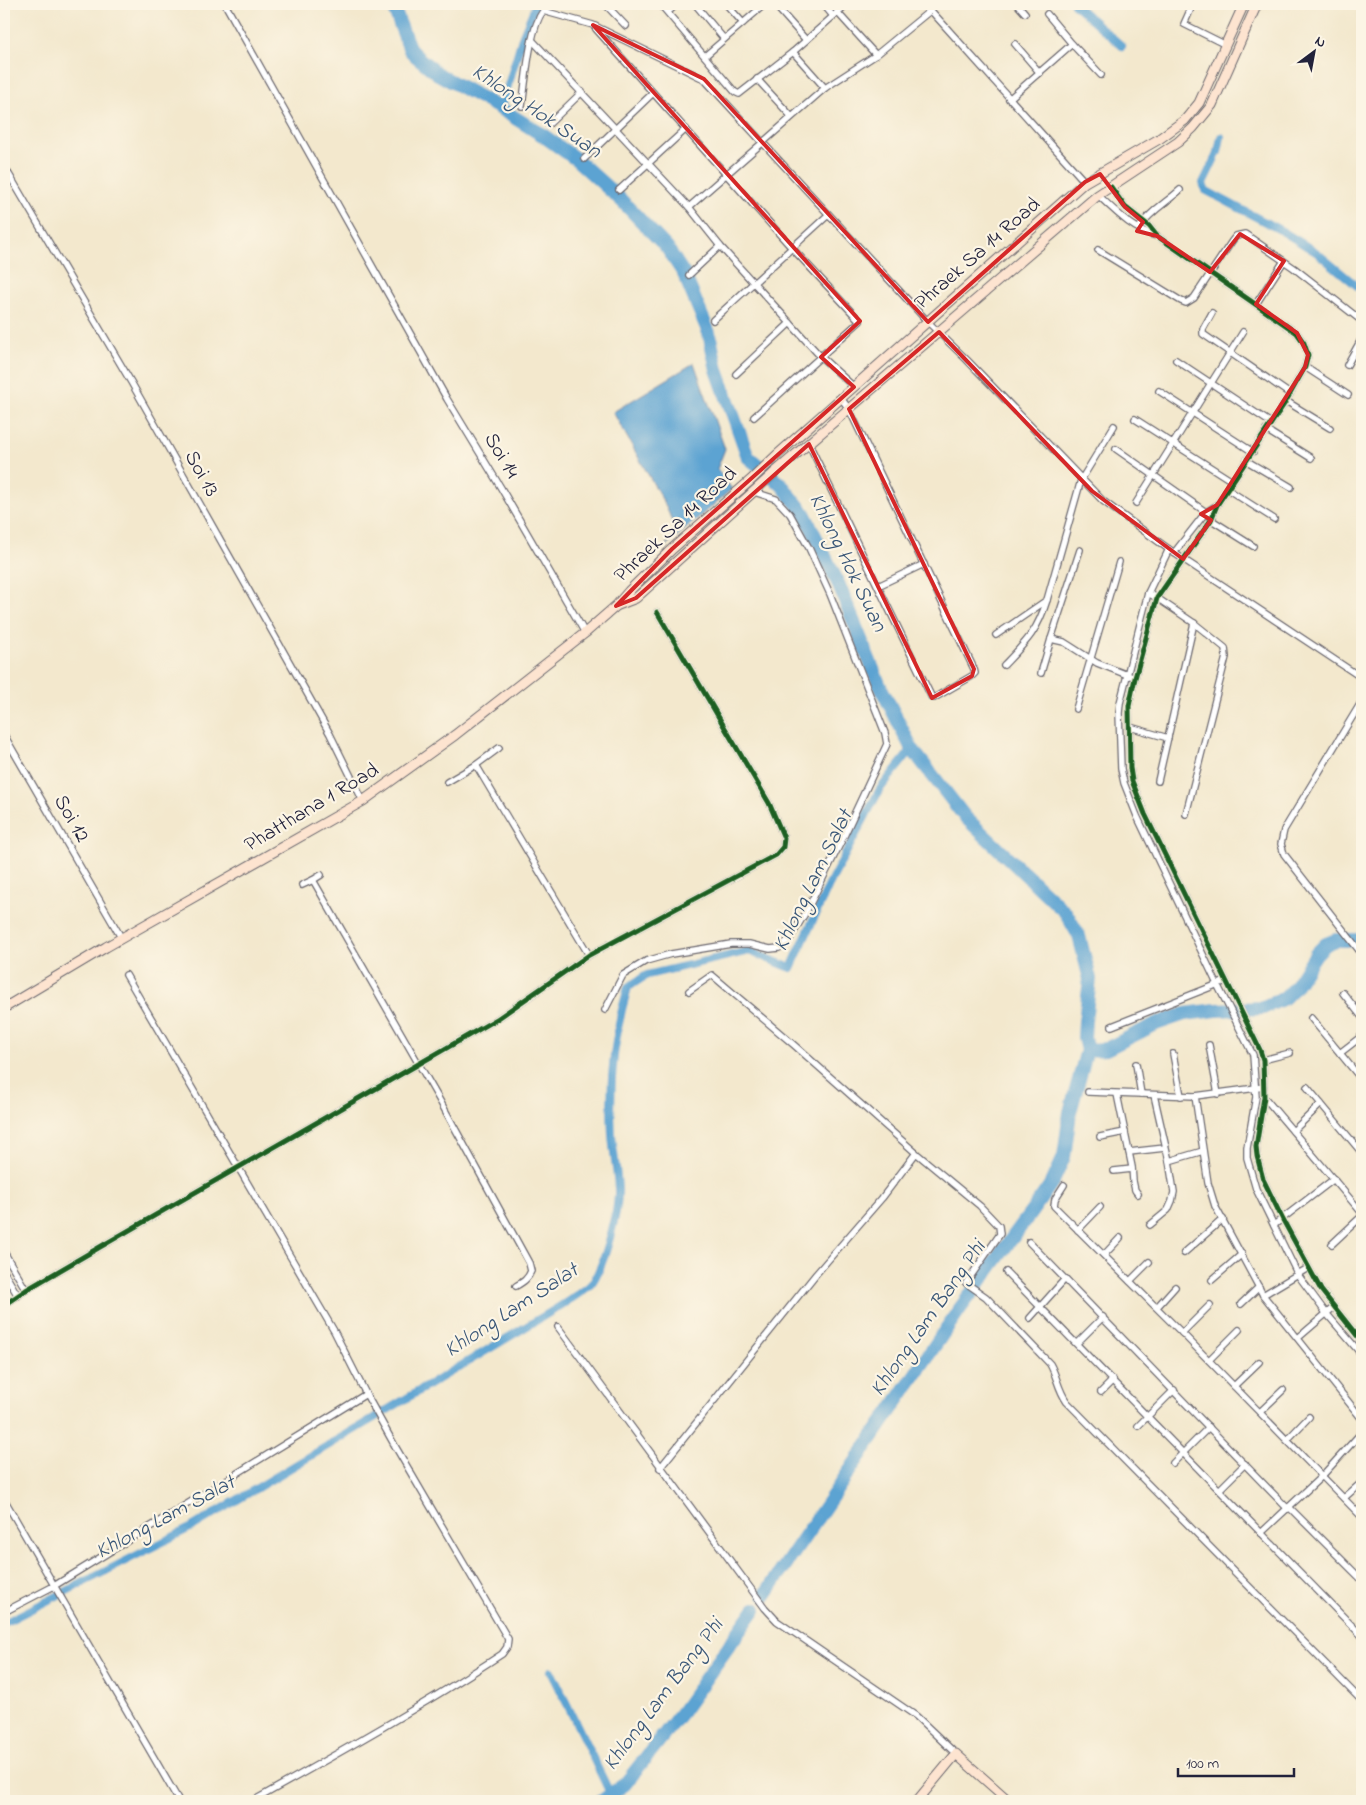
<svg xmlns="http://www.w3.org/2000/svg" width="1366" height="1805" viewBox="0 0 1366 1805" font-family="'Indie Flower',sans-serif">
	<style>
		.water { fill: #5ba3d2; stroke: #3e6286 }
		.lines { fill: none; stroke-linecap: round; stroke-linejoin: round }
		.canal { stroke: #5ba3d2; stroke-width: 8 }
		.river { stroke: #5ba3d2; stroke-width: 14 }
		.street-casing { stroke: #6b676e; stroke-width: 8 }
		.secondary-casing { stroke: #6b676e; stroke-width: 11 }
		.street { stroke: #fff; stroke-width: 5.5 }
		.secondary { stroke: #fde4d0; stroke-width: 9 }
		.cycleway-casing { stroke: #fcf5e5; stroke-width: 8 }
		.cycleway { stroke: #1b5e20; stroke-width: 5 }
		.marked { fill: none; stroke: #d62828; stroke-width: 4; stroke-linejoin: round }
		.labels { text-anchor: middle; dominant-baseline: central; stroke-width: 4.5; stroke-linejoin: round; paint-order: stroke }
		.street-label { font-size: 21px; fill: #22223b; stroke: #fcf5e5 }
		.water-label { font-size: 22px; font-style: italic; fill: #395677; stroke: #fcf5e5 }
	</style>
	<rect width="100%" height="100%" fill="#fcf5e5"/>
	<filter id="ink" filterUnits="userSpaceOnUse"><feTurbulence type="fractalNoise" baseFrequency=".02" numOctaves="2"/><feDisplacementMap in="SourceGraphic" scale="10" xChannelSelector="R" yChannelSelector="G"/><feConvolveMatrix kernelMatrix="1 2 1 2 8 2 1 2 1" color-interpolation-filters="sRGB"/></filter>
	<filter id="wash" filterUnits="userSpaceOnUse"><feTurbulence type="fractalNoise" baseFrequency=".0096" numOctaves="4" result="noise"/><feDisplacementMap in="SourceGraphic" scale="20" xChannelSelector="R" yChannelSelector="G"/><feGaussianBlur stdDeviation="1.12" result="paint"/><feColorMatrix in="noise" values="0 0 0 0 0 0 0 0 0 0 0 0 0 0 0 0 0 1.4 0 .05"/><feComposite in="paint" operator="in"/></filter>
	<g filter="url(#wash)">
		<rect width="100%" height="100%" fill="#f3e8cd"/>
		<polygon class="water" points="694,363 725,449 717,469 732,489 663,548 676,533 667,508 613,412"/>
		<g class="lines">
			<g class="canal">
				<polyline points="1074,4 1122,46"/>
				<polyline points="501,109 523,35 536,4"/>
				<polyline points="1221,137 1218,152 1203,183 1205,190 1282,231 1316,252 1362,290"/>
				<path d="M4 1623 192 1527 539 1319C549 1313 587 1290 592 1283 605 1264 619 1210 618 1188 617 1170 613 1152 612 1134 609 1085 614 1034 628 987L647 975 749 951 791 968 830 883 880 789 912 749"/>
				<polyline points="551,1671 608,1789 609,1795"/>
			</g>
			<g class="river">
				<polyline points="392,4 410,50 416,56 438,74 501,109 544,136 577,160 621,200 667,248 684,274 709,333 717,370 748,457 781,484 804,513 838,583 879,684 912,749 965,817 1066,913 1079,936 1090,979 1085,1021 1084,1038 1087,1050 1070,1112 1064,1157 1053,1181 1032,1211 959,1310 765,1595"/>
				<polyline points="1087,1050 1106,1049 1156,1024 1185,1014 1216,1010 1263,1008 1284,998 1294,988 1316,954 1326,944 1336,940 1362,940"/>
				<polyline points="602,1801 625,1784 681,1713 755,1609"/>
			</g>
		</g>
	</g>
	<g filter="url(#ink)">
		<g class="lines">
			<g class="street-casing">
				<g id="street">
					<polyline points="225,4 447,399 501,488 585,633"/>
					<polyline points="605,4 626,26"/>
					<polyline points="660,4 735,92 739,94 793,52 847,4"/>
					<polyline points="695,4 724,39"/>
					<polyline points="726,4 743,23"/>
					<polyline points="774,4 806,40"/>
					<polyline points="823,4 833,16"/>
					<polyline points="925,4 1085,182"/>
					<polyline points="1017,4 1025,13"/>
					<polyline points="1193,4 1184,24 1226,45"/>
					<polyline points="668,12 677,4"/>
					<polyline points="837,12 876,55"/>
					<polyline points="596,29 792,248 860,321 754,417"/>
					<polyline points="532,40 689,207 720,246 821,357 854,387"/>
					<polyline points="1015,44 1040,73"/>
					<polyline points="1072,44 1101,75"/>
					<polyline points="793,52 825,88"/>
					<polyline points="705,56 765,4"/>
					<polyline points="757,79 791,116"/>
					<polyline points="1009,99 1072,44 1047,14"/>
					<path d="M522 106C526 81 529 30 543 11L593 25 704 79 928 322 967 360 1103 501 1174 553 1362 678"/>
					<polyline points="549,124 582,92"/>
					<polyline points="584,159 653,93"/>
					<polyline points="4,166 131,382 330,734 363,801"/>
					<polyline points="1111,187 1125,207 1149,226 1157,236 1297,333 1304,343 1308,355 1305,367 1286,401 1217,505 1211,520 1157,598 1135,678 1129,706 1130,768 1132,781 1145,814 1260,1050 1263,1060 1264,1097 1256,1147 1257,1156 1263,1179 1283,1220 1321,1290 1362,1342"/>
					<polyline points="619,190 686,129"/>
					<path d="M1098 195C1116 212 1133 230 1157 236"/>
					<polyline points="689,207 825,88 876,55 931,10"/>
					<path d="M1141 225C1151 211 1167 202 1180 190"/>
					<polyline points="1098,250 1181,301 1186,303 1194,298 1232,241 1236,236 1245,234 1294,268 1362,321"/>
					<polyline points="689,275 720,246"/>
					<polyline points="1256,304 1284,261"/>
					<polyline points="1212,313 1203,329 1203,334 1290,394"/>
					<polyline points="713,320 828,215"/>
					<polyline points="1176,360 1271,423"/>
					<polyline points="1347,365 1362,338"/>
					<polyline points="1305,367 1348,395"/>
					<polyline points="736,374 790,323"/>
					<polyline points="1159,391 1253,452"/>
					<polyline points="1286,401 1330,428"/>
					<polyline points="1135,419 1232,481"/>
					<polyline points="1266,430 1311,458"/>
					<polyline points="809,444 932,698 934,698 972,676 975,673 974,669 849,409 841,398"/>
					<polyline points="1116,449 1213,517"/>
					<polyline points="1247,461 1291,487"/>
					<polyline points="1227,489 1274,519"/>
					<polyline points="1136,503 1243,332"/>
					<polyline points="1210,519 1253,546"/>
					<polyline points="1169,549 1148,593 1120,703 1119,713 1121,769 1124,783 1137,816 1217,984 1253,1055 1256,1097 1247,1148 1247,1158 1256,1189 1298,1275 1326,1313 1362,1355"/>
					<polyline points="1080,550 1051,639 1064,642 1097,663 1130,676"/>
					<polyline points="1174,553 1206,512 1217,505"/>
					<polyline points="878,586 924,564"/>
					<polyline points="1148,593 1157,598 1194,623 1225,648 1226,657 1186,814"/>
					<polyline points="996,635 1047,600 1081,480 1114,426"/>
					<path d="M1004 665C1027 641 1037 632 1047 600"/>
					<polyline points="1041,673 1051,639"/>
					<polyline points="1362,701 1284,830 1281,844 1284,854 1362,954"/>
					<polyline points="1076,709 1119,562"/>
					<polyline points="1130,727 1168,738"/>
					<polyline points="4,735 122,939"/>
					<polyline points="476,765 499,748"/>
					<polyline points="1158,781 1194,623"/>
					<polyline points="447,782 476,765 589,955"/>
					<polyline points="313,880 321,875"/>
					<path d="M302 885 313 880 440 1101 529 1263 531 1271C528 1279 523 1282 516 1286"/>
					<path d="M126 975 290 1256 334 1331 366 1394 395 1446 508 1639 507 1647 502 1654C421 1707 337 1754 253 1801"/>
					<polyline points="689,991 712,975 794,1045 916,1153"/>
					<polyline points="1343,993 1362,1017"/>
					<polyline points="605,1010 623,975 646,961 671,954 731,944 749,944 770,949 779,948 789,940 807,910 843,838 887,744 885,733 830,594 809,548 790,514 776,499 754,492"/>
					<polyline points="1311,1018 1362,1080"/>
					<polyline points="1112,1026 1226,981"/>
					<polyline points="1209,1045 1218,1094"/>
					<polyline points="1340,1053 1362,1036"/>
					<polyline points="1173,1054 1181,1096"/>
					<polyline points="1263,1060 1290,1053"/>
					<polyline points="1136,1064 1141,1094"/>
					<polyline points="1307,1087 1362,1153"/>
					<polyline points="1088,1092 1195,1096 1264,1087"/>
					<polyline points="1117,1094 1132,1167 1133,1181 1135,1190 1138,1194"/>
					<polyline points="1195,1096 1208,1183 1215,1206 1263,1295 1362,1419"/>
					<polyline points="1264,1097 1362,1213"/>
					<polyline points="1293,1131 1321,1104"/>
					<polyline points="1100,1137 1125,1132"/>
					<polyline points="1129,1152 1165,1148"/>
					<polyline points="1169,1161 1203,1151"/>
					<polyline points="1114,1171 1132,1169"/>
					<polyline points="1064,1185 1055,1199 1054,1206 1057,1209 1182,1333 1362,1517"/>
					<polyline points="1150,1225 1168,1210 1172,1201 1174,1192 1169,1161 1154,1095"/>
					<polyline points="1274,1225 1334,1179"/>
					<polyline points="1078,1230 1100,1207"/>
					<polyline points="1029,1242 1288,1509"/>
					<polyline points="1332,1244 1362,1216"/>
					<polyline points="4,1252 26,1290"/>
					<polyline points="1184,1253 1223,1219"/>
					<polyline points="1104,1255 1120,1238"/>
					<polyline points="4,1272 18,1296"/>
					<polyline points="1006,1272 1362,1636"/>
					<polyline points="1212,1280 1242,1254"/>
					<polyline points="1130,1281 1149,1262"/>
					<polyline points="1263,1295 1308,1268"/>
					<polyline points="1241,1304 1259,1287"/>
					<polyline points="4,1305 26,1290 100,1247 497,1019 589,955 776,855 783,847 784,838 769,803 657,612"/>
					<polyline points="1157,1307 1175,1287"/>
					<polyline points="1030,1318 1065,1279"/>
					<polyline points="558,1327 765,1608 777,1621 916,1716 956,1754"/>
					<polyline points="1182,1333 1210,1305"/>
					<polyline points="1298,1338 1334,1307"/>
					<polyline points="1077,1343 1103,1317"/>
					<polyline points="1209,1360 1239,1330"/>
					<polyline points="1234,1386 1259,1362"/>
					<polyline points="1101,1392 1113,1380"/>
					<polyline points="1260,1412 1283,1390"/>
					<polyline points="1138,1426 1174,1390"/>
					<polyline points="1287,1440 1309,1417"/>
					<polyline points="1173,1463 1209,1427"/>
					<path d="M660 1468 816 1274 882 1198 916 1153 980 1206 999 1226 1000 1234 966 1283 986 1297 1050 1364C1057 1376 1058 1390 1067 1402L1362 1701"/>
					<polyline points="1219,1490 1245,1464"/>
					<polyline points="1344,1498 1361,1483"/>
					<polyline points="4,1499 179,1801"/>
					<polyline points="1289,1507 1362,1580"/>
					<polyline points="1261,1533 1322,1476 1362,1432"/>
					<polyline points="4,1612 54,1586 366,1394"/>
				</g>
			</g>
			<g class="secondary-casing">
				<g id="secondary">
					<polyline points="618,605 636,598 773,474 1098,195 1178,142 1193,128 1212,105 1257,4"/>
					<polyline points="4,1008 106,947 363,801 455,735 585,633 616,606 629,591 672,549 751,480 778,454 1085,182 1159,139 1185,120 1199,103 1244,4"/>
					<polyline points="917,1801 956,1754 1009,1801"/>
				</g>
			</g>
			<use href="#street" class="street"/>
			<use href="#secondary" class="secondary"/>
			<g class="cycleway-casing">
				<g id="cycleway">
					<polyline points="1111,187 1125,207 1149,226 1157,236 1297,333 1304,343 1308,355 1305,367 1286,401 1217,505 1211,520 1157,598 1135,678 1129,706 1130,768 1132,781 1145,814 1260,1050 1263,1060 1264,1097 1256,1147 1257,1156 1263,1179 1283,1220 1321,1290 1362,1342"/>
					<polyline points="4,1305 26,1290 100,1247 497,1019 589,955 776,855 783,847 784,838 769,803 657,612"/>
				</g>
			</g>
			<use href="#cycleway" class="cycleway"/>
		</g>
	</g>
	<path class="marked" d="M593 25 704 79 928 322 1085 182 1100 174 1125 207 1143 222 1137 231 1157 236 1210 272 1240 234 1284 261 1256 304 1297 333 1308 355 1305 367 1217 505 1201 514 1211 520 1183 559 1092 491 939 332 849 409 974 669 972 676 932 698 809 444 636 598 616 606 672 549 854 387 821 357 860 321Z"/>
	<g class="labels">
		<g class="street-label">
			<text transform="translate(978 254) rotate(-41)">Phraek Sa 14 Road</text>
			<text transform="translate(501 456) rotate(59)">Soi 14</text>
			<text transform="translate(201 474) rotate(61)">Soi 13</text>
			<text transform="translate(676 525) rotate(-43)">Phraek Sa 14 Road</text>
			<text transform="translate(312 808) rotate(-31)">Phatthana 1 Road</text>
			<text transform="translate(71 819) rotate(60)">Soi 12</text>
		</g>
		<g class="water-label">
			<text transform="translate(536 112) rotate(34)">Khlong Hok Suan</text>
			<text transform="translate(847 563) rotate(64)">Khlong Hok Suan</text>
			<text transform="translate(814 881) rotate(-64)">Khlong Lam Salat</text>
			<text transform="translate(512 1311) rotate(-33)">Khlong Lam Salat</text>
			<text transform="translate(929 1319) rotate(-55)">Khlong Lam Bang Phi</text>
			<text transform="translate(166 1518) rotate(-28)">Khlong Lam Salat</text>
			<text transform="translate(664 1695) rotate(-53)">Khlong Lam Bang Phi</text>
		</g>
	</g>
	<rect width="1366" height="1805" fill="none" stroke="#fcf5e5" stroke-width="20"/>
	<g transform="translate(1314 52) rotate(32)" stroke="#fcf5e5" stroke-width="4" paint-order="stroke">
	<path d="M0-4L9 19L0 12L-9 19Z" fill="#22223b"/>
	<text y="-8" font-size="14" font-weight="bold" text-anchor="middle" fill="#22223b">N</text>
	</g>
	<path d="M1178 1768v8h116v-8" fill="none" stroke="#22223b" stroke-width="2.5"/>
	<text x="1186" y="1768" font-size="15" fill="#22223b" stroke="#fcf5e5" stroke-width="4" paint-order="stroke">100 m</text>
</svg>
